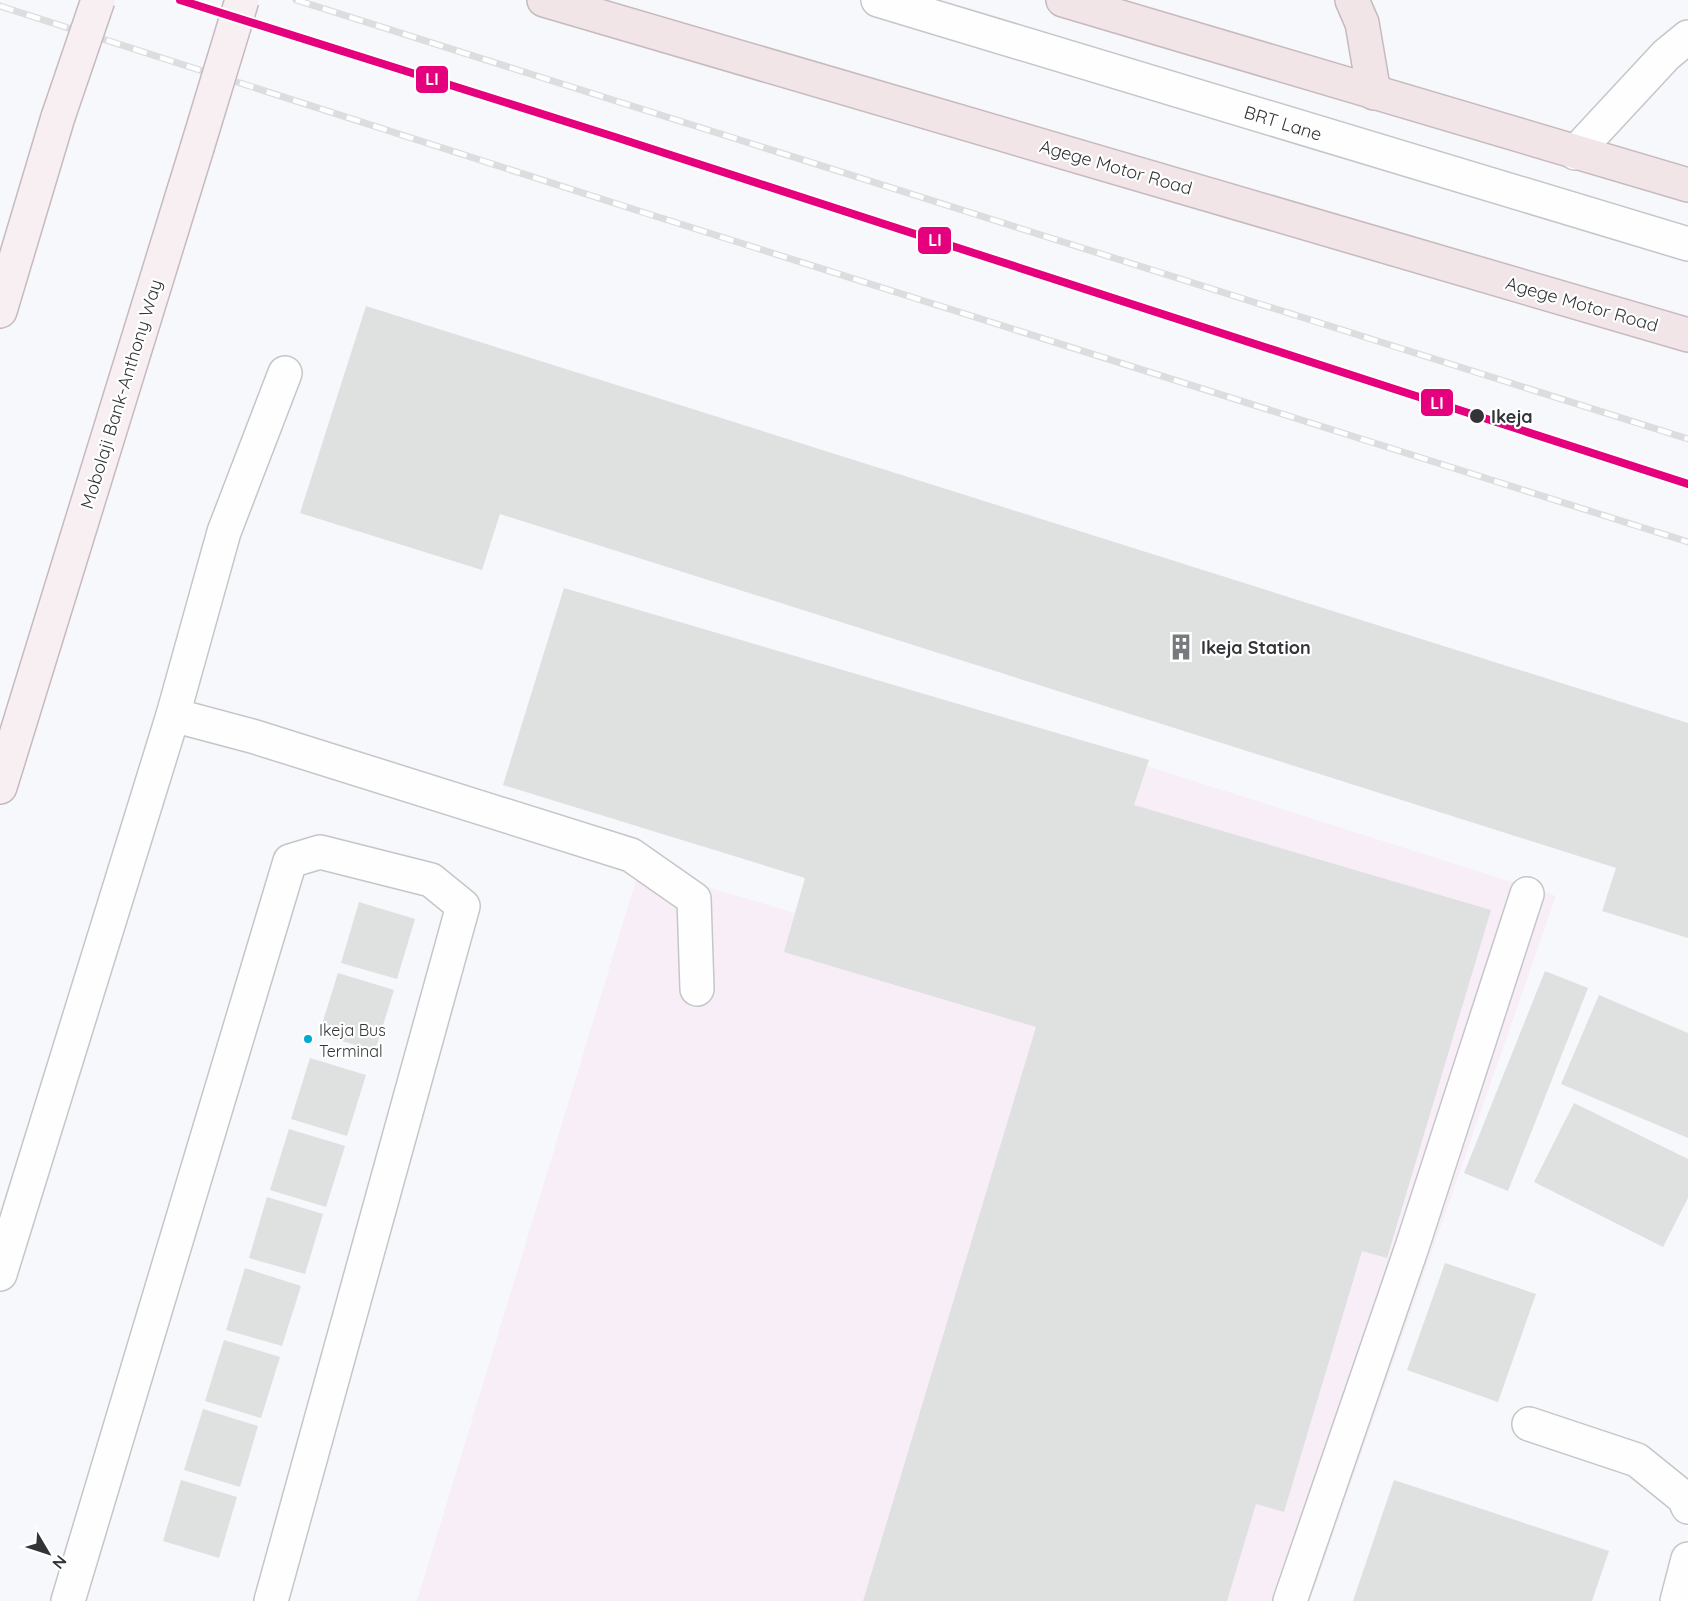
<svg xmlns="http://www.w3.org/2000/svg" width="1688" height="1601" viewBox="0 0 1688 1601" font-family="Quicksand,sans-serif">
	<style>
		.industrial { fill: #f8eef8 }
		.building { fill: #dfe0e0 }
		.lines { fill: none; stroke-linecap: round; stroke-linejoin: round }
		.minor-casing { stroke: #c4c6c8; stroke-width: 36 }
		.major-casing { stroke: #c7babe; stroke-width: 36 }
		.highway-casing { stroke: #c7babe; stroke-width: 36 }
		.minor { stroke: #fefefe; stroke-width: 33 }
		.major { stroke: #f7eff1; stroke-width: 33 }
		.highway { stroke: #f1e5e7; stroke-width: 33 }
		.rail-casing { stroke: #dcddde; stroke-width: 7 }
		.rail { stroke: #fff; stroke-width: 4.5; stroke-dasharray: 14; stroke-linecap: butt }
		.major-bridge-casing { stroke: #c7babe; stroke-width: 36; stroke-linecap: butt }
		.major-bridge { stroke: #f7eff1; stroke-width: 33 }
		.rail-1-casing { stroke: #fff; stroke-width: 12 }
		.rail-1 { stroke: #e5007d; stroke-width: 8 }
		.stop-dot { fill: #323437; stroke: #fff; stroke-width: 2 }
		.bus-dot { fill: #00a9ce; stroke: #fff; stroke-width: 2 }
		.labels { text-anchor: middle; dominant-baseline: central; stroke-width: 4.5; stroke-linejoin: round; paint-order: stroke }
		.bus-label { font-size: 16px; fill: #323437; stroke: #fff; text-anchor: start }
		.street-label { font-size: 18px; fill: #323437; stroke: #fff }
		.stop-label { font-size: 18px; font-weight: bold; fill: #323437; stroke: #fff; text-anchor: start }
		.poi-label { font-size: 18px; font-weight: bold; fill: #323437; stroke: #fff; text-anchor: start }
		.line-badge { stroke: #fff; stroke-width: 2 }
		.badge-label { font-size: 16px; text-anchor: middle; font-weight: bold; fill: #fff }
	</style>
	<rect width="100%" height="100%" fill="#f6f8fb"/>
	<polygon class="industrial" points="866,677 1556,896 1310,1601 417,1601 640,867 795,913"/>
	<g class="building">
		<polygon points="366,306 1688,723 1688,938 1602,911 1616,868 500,514 482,570 300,513"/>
		<polygon points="564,588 1149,760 1134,805 1491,910 1387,1258 1362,1251 1284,1512 1256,1504 1227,1601 863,1601 1036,1027 784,952 805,878 503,785"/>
		<polygon points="359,902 415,919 397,979 341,963"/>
		<polygon points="1545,971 1588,988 1508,1191 1464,1173"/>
		<polygon points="338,973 394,990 375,1051 319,1034"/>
		<polygon points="1599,995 1688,1033 1688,1138 1561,1084"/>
		<polygon points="310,1058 366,1075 347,1136 291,1119"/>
		<polygon points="1574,1103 1688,1159 1688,1198 1663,1247 1534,1182"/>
		<polygon points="289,1129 345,1146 326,1207 270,1190"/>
		<polygon points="267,1197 323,1214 305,1274 249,1258"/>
		<polygon points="1445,1263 1536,1294 1498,1402 1407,1370"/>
		<polygon points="245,1268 301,1286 282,1346 226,1330"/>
		<polygon points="224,1340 280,1357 261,1418 205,1401"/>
		<polygon points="203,1409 258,1426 240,1487 184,1470"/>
		<polygon points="181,1480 237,1497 219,1558 163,1541"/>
		<polygon points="1394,1480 1609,1551 1592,1601 1353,1601"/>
	</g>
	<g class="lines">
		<g class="minor-casing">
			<g id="minor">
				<polyline points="878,0 1688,244"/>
				<polyline points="1575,153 1666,55 1688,37"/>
				<polyline points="173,715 252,736 631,855 694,899 697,989"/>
				<polyline points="0,1274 173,715 224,532 285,373"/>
				<polyline points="1529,1424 1637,1460 1684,1498 1688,1507"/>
				<polyline points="68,1601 290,861 320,852 431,880 463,906 271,1601"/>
				<polyline points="1290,1601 1412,1247 1527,894"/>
				<polyline points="1677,1601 1688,1559"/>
			</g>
		</g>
		<g class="major-casing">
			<g id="major">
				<polyline points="0,311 58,117"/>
				<polyline points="0,787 197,148"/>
			</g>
		</g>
		<g class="highway-casing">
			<g id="highway">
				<polyline points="544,0 1688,335"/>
				<polyline points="1063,0 1688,185"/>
				<polyline points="1352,0 1362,23 1374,93"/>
			</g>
		</g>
		<use href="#minor" class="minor"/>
		<use href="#major" class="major"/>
		<use href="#highway" class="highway"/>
		<g class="rail-casing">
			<g id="rail">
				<polyline points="296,0 1688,439"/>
				<polyline points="0,6 639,211 1688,542"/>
			</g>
		</g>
		<use href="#rail" class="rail"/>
		<g class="major-bridge-casing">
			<g id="major-bridge">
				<polyline points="58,117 98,0"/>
				<polyline points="197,148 242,0"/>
			</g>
		</g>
		<use href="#major-bridge" class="major-bridge"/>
		<g class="rail-1-casing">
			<polyline id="rail-1" points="180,0 615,137 1688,484"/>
		</g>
		<use href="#rail-1" class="rail-1"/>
	</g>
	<defs>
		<g id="building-bare" transform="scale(2.07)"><path d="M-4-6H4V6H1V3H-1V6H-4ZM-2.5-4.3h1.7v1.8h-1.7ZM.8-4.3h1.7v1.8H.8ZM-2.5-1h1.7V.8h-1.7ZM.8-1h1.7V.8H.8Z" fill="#77797c" stroke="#fff" stroke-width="2.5" paint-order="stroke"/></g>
	</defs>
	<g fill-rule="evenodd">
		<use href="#building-bare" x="1181" y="647"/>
	</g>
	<circle class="stop-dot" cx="1477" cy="416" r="8"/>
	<circle class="bus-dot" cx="308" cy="1039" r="5"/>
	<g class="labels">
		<g class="bus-label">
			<text x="319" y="1030">Ikeja Bus<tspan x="319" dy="21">Terminal</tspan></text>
		</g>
		<g class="street-label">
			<text transform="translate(1283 123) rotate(17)">BRT Lane</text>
			<text transform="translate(1116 167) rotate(16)">Agege Motor Road</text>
			<text transform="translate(1582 304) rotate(16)">Agege Motor Road</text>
			<text transform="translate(121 394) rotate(-73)">Mobolaji Bank-Anthony Way</text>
		</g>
		<g class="stop-label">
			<text x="1491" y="416">Ikeja</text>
		</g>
		<g class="poi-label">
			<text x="1201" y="647">Ikeja Station</text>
		</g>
	</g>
	<g class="line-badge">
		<rect x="415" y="65" width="34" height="29" rx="6" fill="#e5007d"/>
		<rect x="917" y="226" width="35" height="29" rx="6" fill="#e5007d"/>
		<rect x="1420" y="388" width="34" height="29" rx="6" fill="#e5007d"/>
	</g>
	<g class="badge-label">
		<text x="432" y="85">LI</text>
		<text x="935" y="246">LI</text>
		<text x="1437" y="409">LI</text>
	</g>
	<g transform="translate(48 1553) rotate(129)" stroke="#ffffff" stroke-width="4.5" paint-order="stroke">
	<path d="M0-4.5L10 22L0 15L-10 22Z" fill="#323437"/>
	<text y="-9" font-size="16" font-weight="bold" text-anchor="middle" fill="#323437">N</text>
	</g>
</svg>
